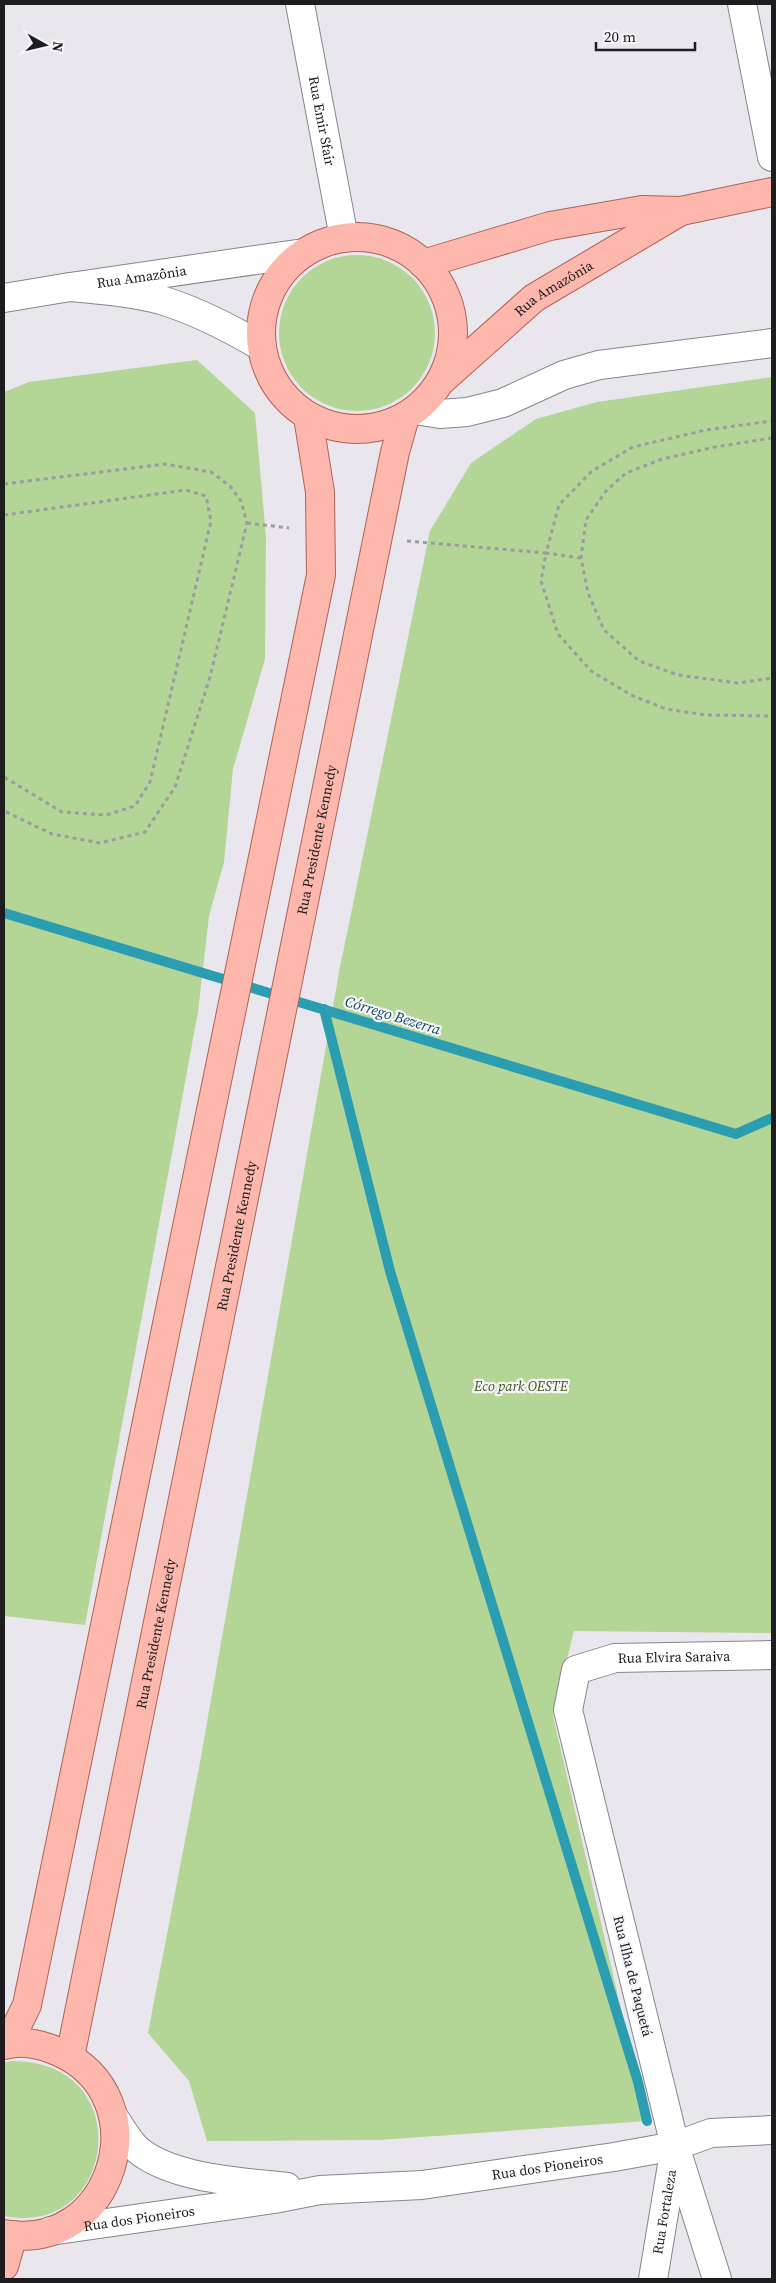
<svg xmlns="http://www.w3.org/2000/svg" width="776" height="2283" viewBox="0 0 776 2283" font-family="'Source Serif 4',serif">
	<style>
		.green { fill: #b3d595 }
		.lines { fill: none; stroke-linecap: round; stroke-linejoin: round }
		.stream { stroke: #2b9db1; stroke-width: 10 }
		.minor-casing { stroke: #88858b; stroke-width: 30 }
		.major-casing { stroke: #ae6257; stroke-width: 30 }
		.path { stroke: #9d9ba0; stroke-width: 3; stroke-dasharray: 4 4; stroke-linecap: butt }
		.minor { stroke: #fff; stroke-width: 28 }
		.major { stroke: #fdb7ac; stroke-width: 28 }
		.labels { text-anchor: middle; dominant-baseline: central; stroke-width: 4.5; stroke-linejoin: round; paint-order: stroke }
		.street-label { font-size: 14px; fill: #1d1c1e; stroke: #f7f4fa }
		.park-label { font-size: 14px; font-style: italic; fill: #3a571a; stroke: #f7f4fa }
		.water-label { font-size: 15px; font-style: italic; fill: #0a4b56; stroke: #f7f4fa }
	</style>
	<rect width="100%" height="100%" fill="#eae6ed"/>
	<g class="green">
		<circle cx="357" cy="333" r="78"/>
		<polygon points="197,360 255,413 266,537 265,659 233,769 224,862 209,916 198,1012 85,1625 4,1616 4,392 29,382"/>
		<polygon points="772,377 772,1633 574,1631 553,1716 647,2121 379,2140 207,2141 189,2081 148,2033 199,1768 340,967 430,531 471,463 536,419 597,402"/>
		<path d="M10 2061C139 2058 118 2239 4 2216V2063Z"/>
	</g>
	<g class="lines">
		<g class="stream">
			<polyline points="4,913 736,1134 772,1118"/>
			<polyline points="324,1009 390,1271 638,2082 647,2121"/>
		</g>
		<g class="minor-casing">
			<g id="minor">
				<path id="s1" d="M300 4 344 238"/>
				<polyline points="742,4 772,157"/>
				<polyline points="4,298 70,287"/>
				<path id="s2" d="M262 347C230 328 197 311 161 300 132 292 100 290 70 287L304 253"/>
				<polyline points="415,410 440,414 467,412 503,403 564,375 599,365 772,343"/>
				<path d="M113 2116C121 2127 128 2141 138 2150 173 2179 243 2182 287 2187"/>
				<path id="s3" d="M50 2231 274 2199 320 2190 422 2185 614 2157 675 2146 711 2133 772 2130"/>
				<path id="s4" d="M653 2279 674 2153"/>
				<path id="s5" d="M717 2279 675 2146 568 1710 576 1670 615 1658 772 1655"/>
			</g>
		</g>
		<g class="major-casing">
			<g id="major">
				<circle cx="357" cy="333" r="96"/>
				<polyline points="423,264 550,226 642,210 681,211 772,192"/>
				<path id="s6" d="M442 380 534 298 681 211"/>
				<polyline points="8,2044 27,2005 321,575 320,492 308,417"/>
				<path d="M4 2045C22 2040 43 2045 59 2052 161 2098 113 2254 4 2234"/>
				<path id="s7" d="M70 2057 395 452 405 417"/>
				<polyline points="4,2266 13,2235"/>
			</g>
		</g>
		<g class="path">
			<polyline points="772,438 715,447 662,459 626,473 606,491 586,520 581,558 588,593 604,630 639,661 678,675 738,683 772,678"/>
			<polyline points="4,484 165,464 211,472 230,486 241,501 247,523 210,677 175,787 145,832 100,843 52,834 4,811"/>
			<polyline points="4,515 186,490 206,496 211,521 150,782 135,806 106,815 62,812 4,777"/>
			<polyline points="247,523 289,528"/>
			<polyline points="407,541 546,553 541,581 558,634 591,671 631,695 666,709 705,715 772,716"/>
			<polyline points="581,558 546,553 559,505 592,471 633,447 706,430 772,421"/>
		</g>
		<use href="#minor" class="minor"/>
		<use href="#major" class="major"/>
	</g>
	<g class="labels">
		<g class="street-label">
			<text stroke="none"><textPath href="#s1" startOffset="119">Rua Emir Sfair</textPath></text>
			<text stroke="none"><textPath href="#s2" startOffset="276">Rua Amazônia</textPath></text>
			<text stroke="none"><textPath href="#s6" startOffset="145">Rua Amazônia</textPath></text>
			<text stroke="none"><textPath href="#s7" startOffset="1242">Rua Presidente Kennedy</textPath></text>
			<text stroke="none"><textPath href="#s7" startOffset="838">Rua Presidente Kennedy</textPath></text>
			<text stroke="none"><textPath href="#s7" startOffset="432">Rua Presidente Kennedy</textPath></text>
			<text stroke="none"><textPath href="#s5" startOffset="729">Rua Elvira Saraiva</textPath></text>
			<text transform="translate(633 1976) rotate(76)">Rua Ilha de Paquetá</text>
			<text stroke="none"><textPath href="#s3" startOffset="502">Rua dos Pioneiros</textPath></text>
			<text stroke="none"><textPath href="#s4" startOffset="68">Rua Fortaleza</textPath></text>
			<text stroke="none"><textPath href="#s3" startOffset="90">Rua dos Pioneiros</textPath></text>
		</g>
		<g class="park-label">
			<text x="521" y="1386">Eco park OESTE</text>
		</g>
		<g class="water-label">
			<text transform="translate(393 1015) rotate(17)">Córrego Bezerra</text>
		</g>
	</g>
	<rect width="776" height="2283" fill="none" stroke="#1d1c1e" stroke-width="10"/>
	<g transform="translate(45 45) rotate(98)" stroke="#f7f4fa" stroke-width="4" paint-order="stroke">
	<path d="M0-4L9 19L0 12L-9 19Z" fill="#1d1c1e"/>
	<text y="-8" font-size="14" font-weight="bold" text-anchor="middle" fill="#1d1c1e">N</text>
	</g>
	<path d="M596 42v8h99v-8" fill="none" stroke="#1d1c1e" stroke-width="2.5"/>
	<text x="604" y="42" font-size="15" fill="#1d1c1e" stroke="#f7f4fa" stroke-width="4" paint-order="stroke">20 m</text>
</svg>
